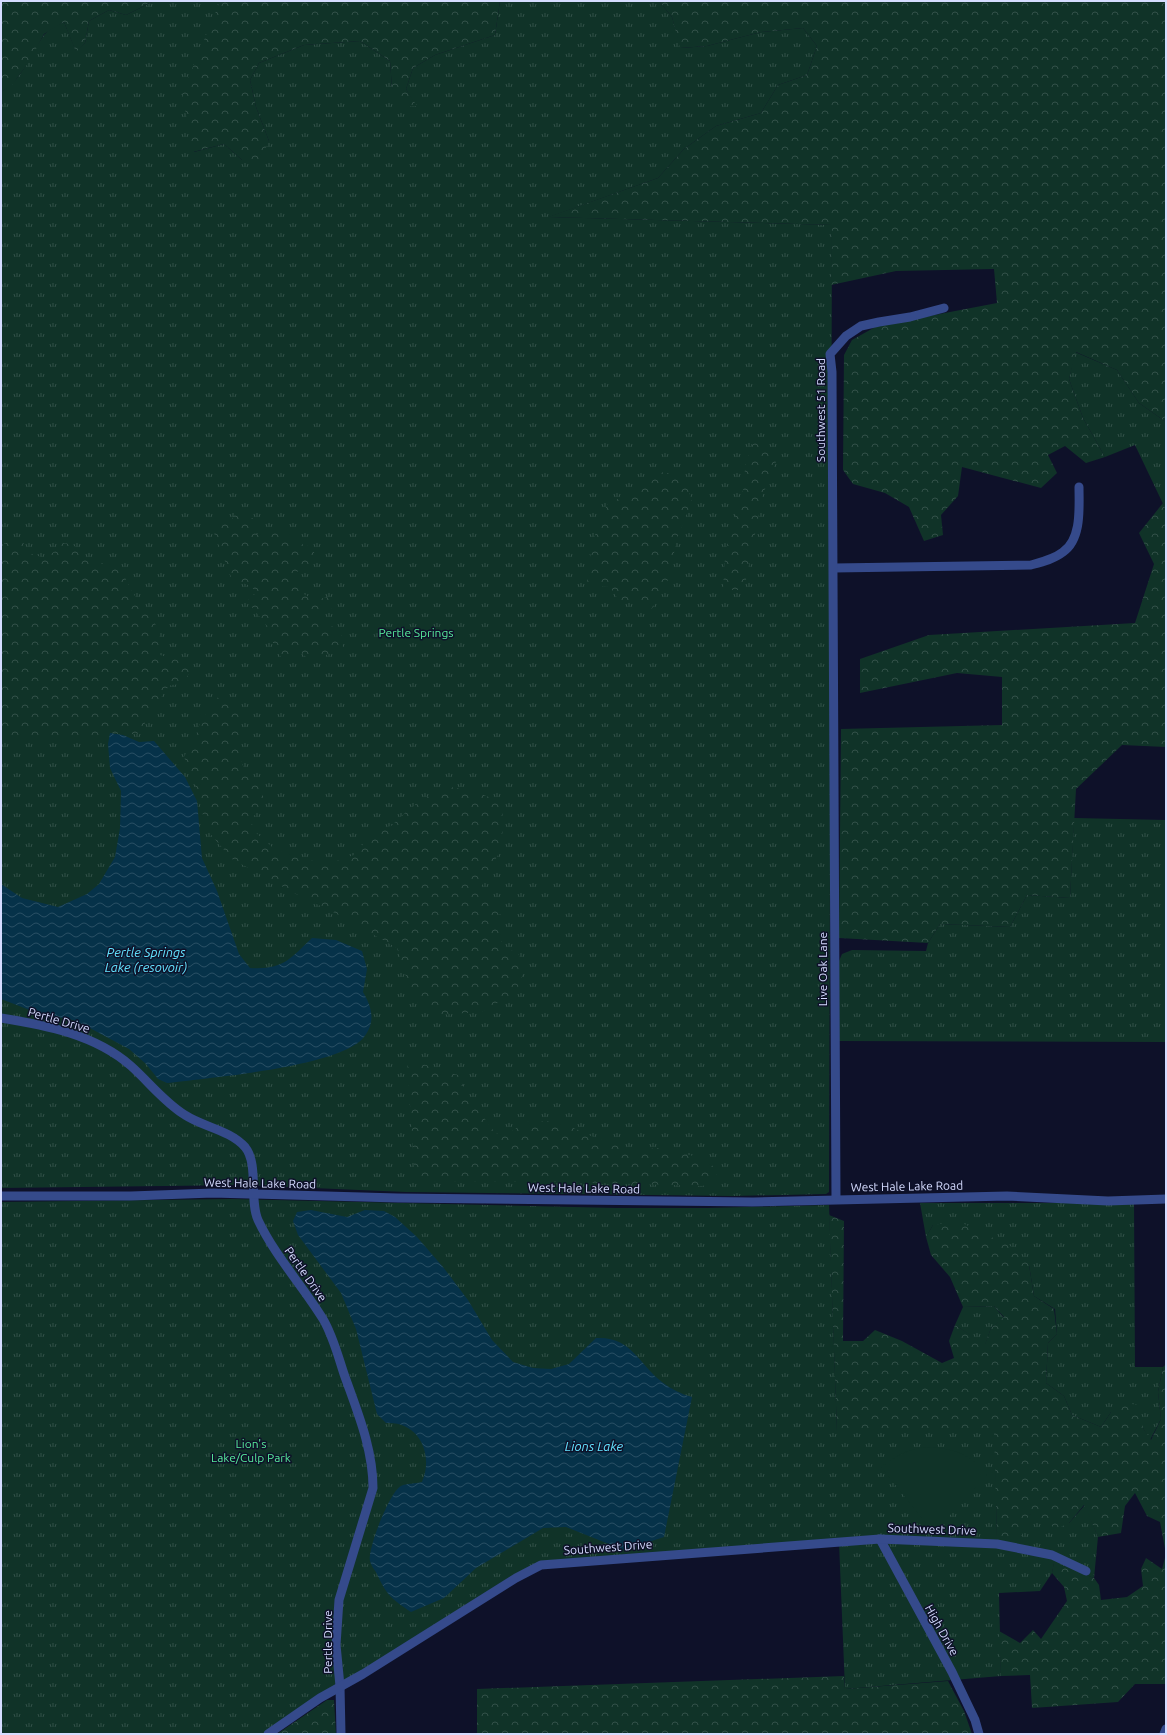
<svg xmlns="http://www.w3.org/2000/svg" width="1167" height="1735" viewBox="0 0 1167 1735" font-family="Ubuntu,sans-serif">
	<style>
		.grass { fill: url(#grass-tufts) }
		.forest { fill: url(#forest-crowns) }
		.pitch { fill: #103328 }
		.water { fill: url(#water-waves) }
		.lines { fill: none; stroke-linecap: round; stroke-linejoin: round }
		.minor { stroke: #354a8b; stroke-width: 9 }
		.labels { text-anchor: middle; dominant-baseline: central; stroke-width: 3; stroke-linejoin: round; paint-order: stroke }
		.street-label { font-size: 12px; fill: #d5dcff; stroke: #0e1129 }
		.park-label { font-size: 12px; fill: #57ea9b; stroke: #0e1129 }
		.water-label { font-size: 13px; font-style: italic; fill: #63e3ff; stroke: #0e1129 }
	</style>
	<defs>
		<pattern id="grass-tufts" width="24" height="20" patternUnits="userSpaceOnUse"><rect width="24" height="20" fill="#103328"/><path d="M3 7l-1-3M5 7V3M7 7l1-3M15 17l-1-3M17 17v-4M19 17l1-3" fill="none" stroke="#325048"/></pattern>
		<pattern id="forest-crowns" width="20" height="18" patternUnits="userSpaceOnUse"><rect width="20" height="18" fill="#103328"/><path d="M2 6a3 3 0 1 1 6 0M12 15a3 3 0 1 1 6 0" fill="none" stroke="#325048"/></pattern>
		<pattern id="water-waves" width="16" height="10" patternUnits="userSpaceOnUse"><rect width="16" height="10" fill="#063249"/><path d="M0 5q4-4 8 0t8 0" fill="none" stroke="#294f64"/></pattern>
	</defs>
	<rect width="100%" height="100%" fill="#0e1129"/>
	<g class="grass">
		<path d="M154 1H217L219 3 194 152 224 144 242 160 269 141 256 107 250 80 259 63 304 45 360 41 390 61 392 88 416 106 406 89 413 68 435 55 495 35 500 1H659L672 17 681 48 707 46 761 32 803 28 817 46 807 75 778 85 761 113 716 126 684 149 658 178 549 217 832 225 829 1188V1192L826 1194 733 1196 406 1192 245 1185 1 1188V92C24 78 29 56 44 35 48 30 58 25 64 22L76 51 85 43 89 21 109 10 126 15Z"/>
		<polygon points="1075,352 1117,370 1139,403 1166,422 1166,510 1135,445 1105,457 1083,418 1069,379"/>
		<polygon points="1074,818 1166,820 1166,1042 839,1041 839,961 842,954 852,950 926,951 928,943 940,924 1010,927 1027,895 1070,898"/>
		<polygon points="231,1199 616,1208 707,1208 829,1205 837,1431 995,1432 997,1537 1029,1514 1069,1523 1085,1505 1098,1537 1094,1578 1054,1563 1052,1573 1040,1591 999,1593 1001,1676 845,1689 839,1542 541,1565 268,1734 1,1734 1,1202"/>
		<polygon points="920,1203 1134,1203 1135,1367 1163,1367 1158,1392 1161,1419 1150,1440 1143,1428 1111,1412 1101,1427 1072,1415 1064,1396 1046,1383 1048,1343 1057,1334 1055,1309 1034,1296 1029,1265 933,1225 926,1237"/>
		<polygon points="994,1306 1004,1318 991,1328 985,1345 955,1325 963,1307"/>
	</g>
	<g class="forest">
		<polygon points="1,1 154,1 126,15 109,10 89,21 85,43 76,52 64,22 44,34 29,62 12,85 1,92"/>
		<polygon points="217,1 500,1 495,35 435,55 413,68 406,89 417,106 402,107 392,88 390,61 360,41 304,45 259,63 250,80 256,107 269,141 260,161 242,160 224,144 193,152 182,93 219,4"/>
		<polygon points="659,1 1166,1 1166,422 1139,403 1117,370 1076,352 1069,379 1083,418 1105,457 1086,463 1065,446 1048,455 1057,473 1041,488 962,467 958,496 941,515 943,535 924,541 909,507 885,493 853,484 843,470 844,355 852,340 877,326 997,303 994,269 896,271 831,285 832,225 548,217 658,178 684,149 716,126 761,113 778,85 807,75 817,46 803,28 761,32 707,46 680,48 672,17"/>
		<polygon points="761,441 776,462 763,494 744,590 723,590 725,557 729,536 744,487 745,467 752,444"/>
		<path d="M659 472 683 475 692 501 677 538 669 578 650 612 641 603 620 602 610 587 587 586C589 553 594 533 608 503L647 487Z"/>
		<polygon points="1163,503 1166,510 1166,747 1122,745 1076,789 1070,898 1027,895 1010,927 940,924 928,943 839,938 841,729 1002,725 1002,677 957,673 860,693 860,659 929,635 1135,623 1154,564 1139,533"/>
		<path d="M237 510 254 519 255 524 249 530 257 534 275 530 288 534 295 542 311 547 316 556 312 565 304 567 294 574 297 579 303 584 302 593 314 600 328 597 333 602 331 609H316L318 623 334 627 341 632 343 647C332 655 320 657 306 657L300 652 293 660 281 657 273 643 272 632 247 601 256 593C252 583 242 583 233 582L214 533 217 522 231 521Z"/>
		<path d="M20 539 32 554 44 558 57 550 62 543 72 544 90 561 122 567C124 572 125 578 127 582 139 610 165 618 160 655L184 662 191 671 182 684 171 685 163 692 160 703 140 716 145 723 143 733 92 738H1V546L11 540Z"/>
		<path d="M219 696 244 713C238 732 235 752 245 770 249 776 258 782 263 788V804L251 820 254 831 272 847 289 856 328 864 354 855 375 830 391 826 408 810 444 786 475 791 502 803 503 826 501 849 479 891 500 915 502 947 518 953 525 969 516 993 481 1012 436 1015 413 999 397 948 333 912 294 893 232 859 206 829 198 793 184 757 196 735 201 720Z"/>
		<polygon points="407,1059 458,1075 467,1094 495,1133 506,1135 526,1122 558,1121 591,1136 618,1146 623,1152 658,1148 698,1157 716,1168 717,1178 703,1186 568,1182 415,1181"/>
		<polygon points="829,1215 844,1221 843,1341 863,1341 875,1330 902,1341 942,1363 954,1358 949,1341 955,1325 985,1344 991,1328 1004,1317 994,1306 963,1307 950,1277 931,1255 926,1237 933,1225 958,1221 1016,1249 1029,1265 1034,1296 1054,1309 1057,1334 1048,1343 1046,1383 1064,1396 1072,1415 1101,1427 1111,1412 1124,1403 1139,1405 1143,1428 1151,1440 1161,1419 1158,1392 1163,1367 1166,1364 1166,1554 1160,1522 1147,1516 1135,1493 1125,1506 1121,1533 1098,1537 1084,1505 1069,1523 1057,1529 1029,1514 1021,1539 997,1537 994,1432 837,1432"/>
		<polygon points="1166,1554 1166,1684 1135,1684 1118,1702 1032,1708 1030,1675 1001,1676 999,1631 1020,1643 1033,1630 1041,1639 1067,1601 1064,1587 1052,1573 1054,1562 1094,1578 1099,1585 1101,1600 1127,1597 1143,1586 1141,1569 1146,1558 1162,1569"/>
		<polygon points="844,1676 845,1689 948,1681 964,1711 972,1734 477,1734 477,1689"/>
		<polygon points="327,1700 334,1700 336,1734 277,1734"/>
	</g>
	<path class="pitch" d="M926 1447C956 1449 967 1452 987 1475L939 1527H929L881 1467C896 1456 908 1449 926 1447Z"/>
	<g class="water">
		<path d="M110 733 123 735 139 742 154 741 185 777 197 801 202 858 217 891 239 954 250 968C283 970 290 959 312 938L336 940 362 951 367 969 363 992C372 1007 376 1022 364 1037 341 1067 207 1078 167 1083L158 1079 146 1064 129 1049 86 1026 73 1020 40 1014 1 999V884L22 898 58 907 87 894 99 884 115 857 120 828 121 791 110 768 108 744Z"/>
		<path d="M311 1210 347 1217 365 1210 384 1211 395 1217 417 1237 443 1267 468 1300 492 1340 513 1362 533 1368 551 1369 569 1364 596 1338C631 1336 638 1363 662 1382 671 1389 681 1394 692 1397L664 1537 624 1550 566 1527 543 1528 476 1568 444 1598 411 1612C392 1599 387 1596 377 1574 375 1570 371 1566 370 1561 367 1550 390 1491 401 1486 406 1483 416 1484 422 1482 434 1454 419 1421 386 1423L377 1414 356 1329 341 1293 298 1235 293 1221 297 1212Z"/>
	</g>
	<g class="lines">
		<g class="minor">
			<path d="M834 568 1031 565C1042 562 1054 559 1063 552 1082 539 1079 507 1079 487"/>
			<path d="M1 1018C46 1025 96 1035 131 1066 149 1082 164 1102 185 1115 203 1127 230 1130 245 1147 259 1164 249 1200 258 1220 275 1256 302 1285 323 1319 333 1336 338 1356 344 1374 357 1411 373 1448 373 1488L339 1600 336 1645 340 1686 341 1734"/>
			<polyline points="1,1196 131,1196 213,1193 398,1198 753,1202 1007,1196 1108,1201 1166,1199"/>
			<polyline points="836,1199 832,372 830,354 846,336 861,326 879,322 910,317 944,308"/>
			<polyline points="880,1539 952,1672 975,1720 979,1734"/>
			<polyline points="268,1734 320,1698 363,1674 516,1578 541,1565 880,1539 997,1544 1052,1555 1086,1571"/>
			<polyline points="1164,1734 1166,1729"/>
		</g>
	</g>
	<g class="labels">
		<g class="street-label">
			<text transform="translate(820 410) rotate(-90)">Southwest 51 Road</text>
			<text transform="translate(822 969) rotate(-90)">Live Oak Lane</text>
			<text transform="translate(59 1020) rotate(16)">Pertle Drive</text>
			<text transform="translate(260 1183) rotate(1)">West Hale Lake Road</text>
			<text transform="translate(907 1186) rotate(-1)">West Hale Lake Road</text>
			<text transform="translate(584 1188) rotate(1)">West Hale Lake Road</text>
			<text transform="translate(306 1274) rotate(55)">Pertle Drive</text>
			<text transform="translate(932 1529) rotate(2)">Southwest Drive</text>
			<text transform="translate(608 1547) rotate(-4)">Southwest Drive</text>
			<text transform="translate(942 1630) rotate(61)">High Drive</text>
			<text transform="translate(327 1642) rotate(-90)">Pertle Drive</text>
		</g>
		<g class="park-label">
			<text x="416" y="632">Pertle Springs</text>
			<text x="251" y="1443">Lion's<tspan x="251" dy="14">Lake/Culp Park</tspan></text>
		</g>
		<g class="water-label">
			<text x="146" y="952">Pertle Springs<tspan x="146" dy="15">Lake (resovoir)</tspan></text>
			<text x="594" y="1446">Lions Lake</text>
		</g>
	</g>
	<rect width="1167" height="1735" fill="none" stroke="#d5dcff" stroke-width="4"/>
</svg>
